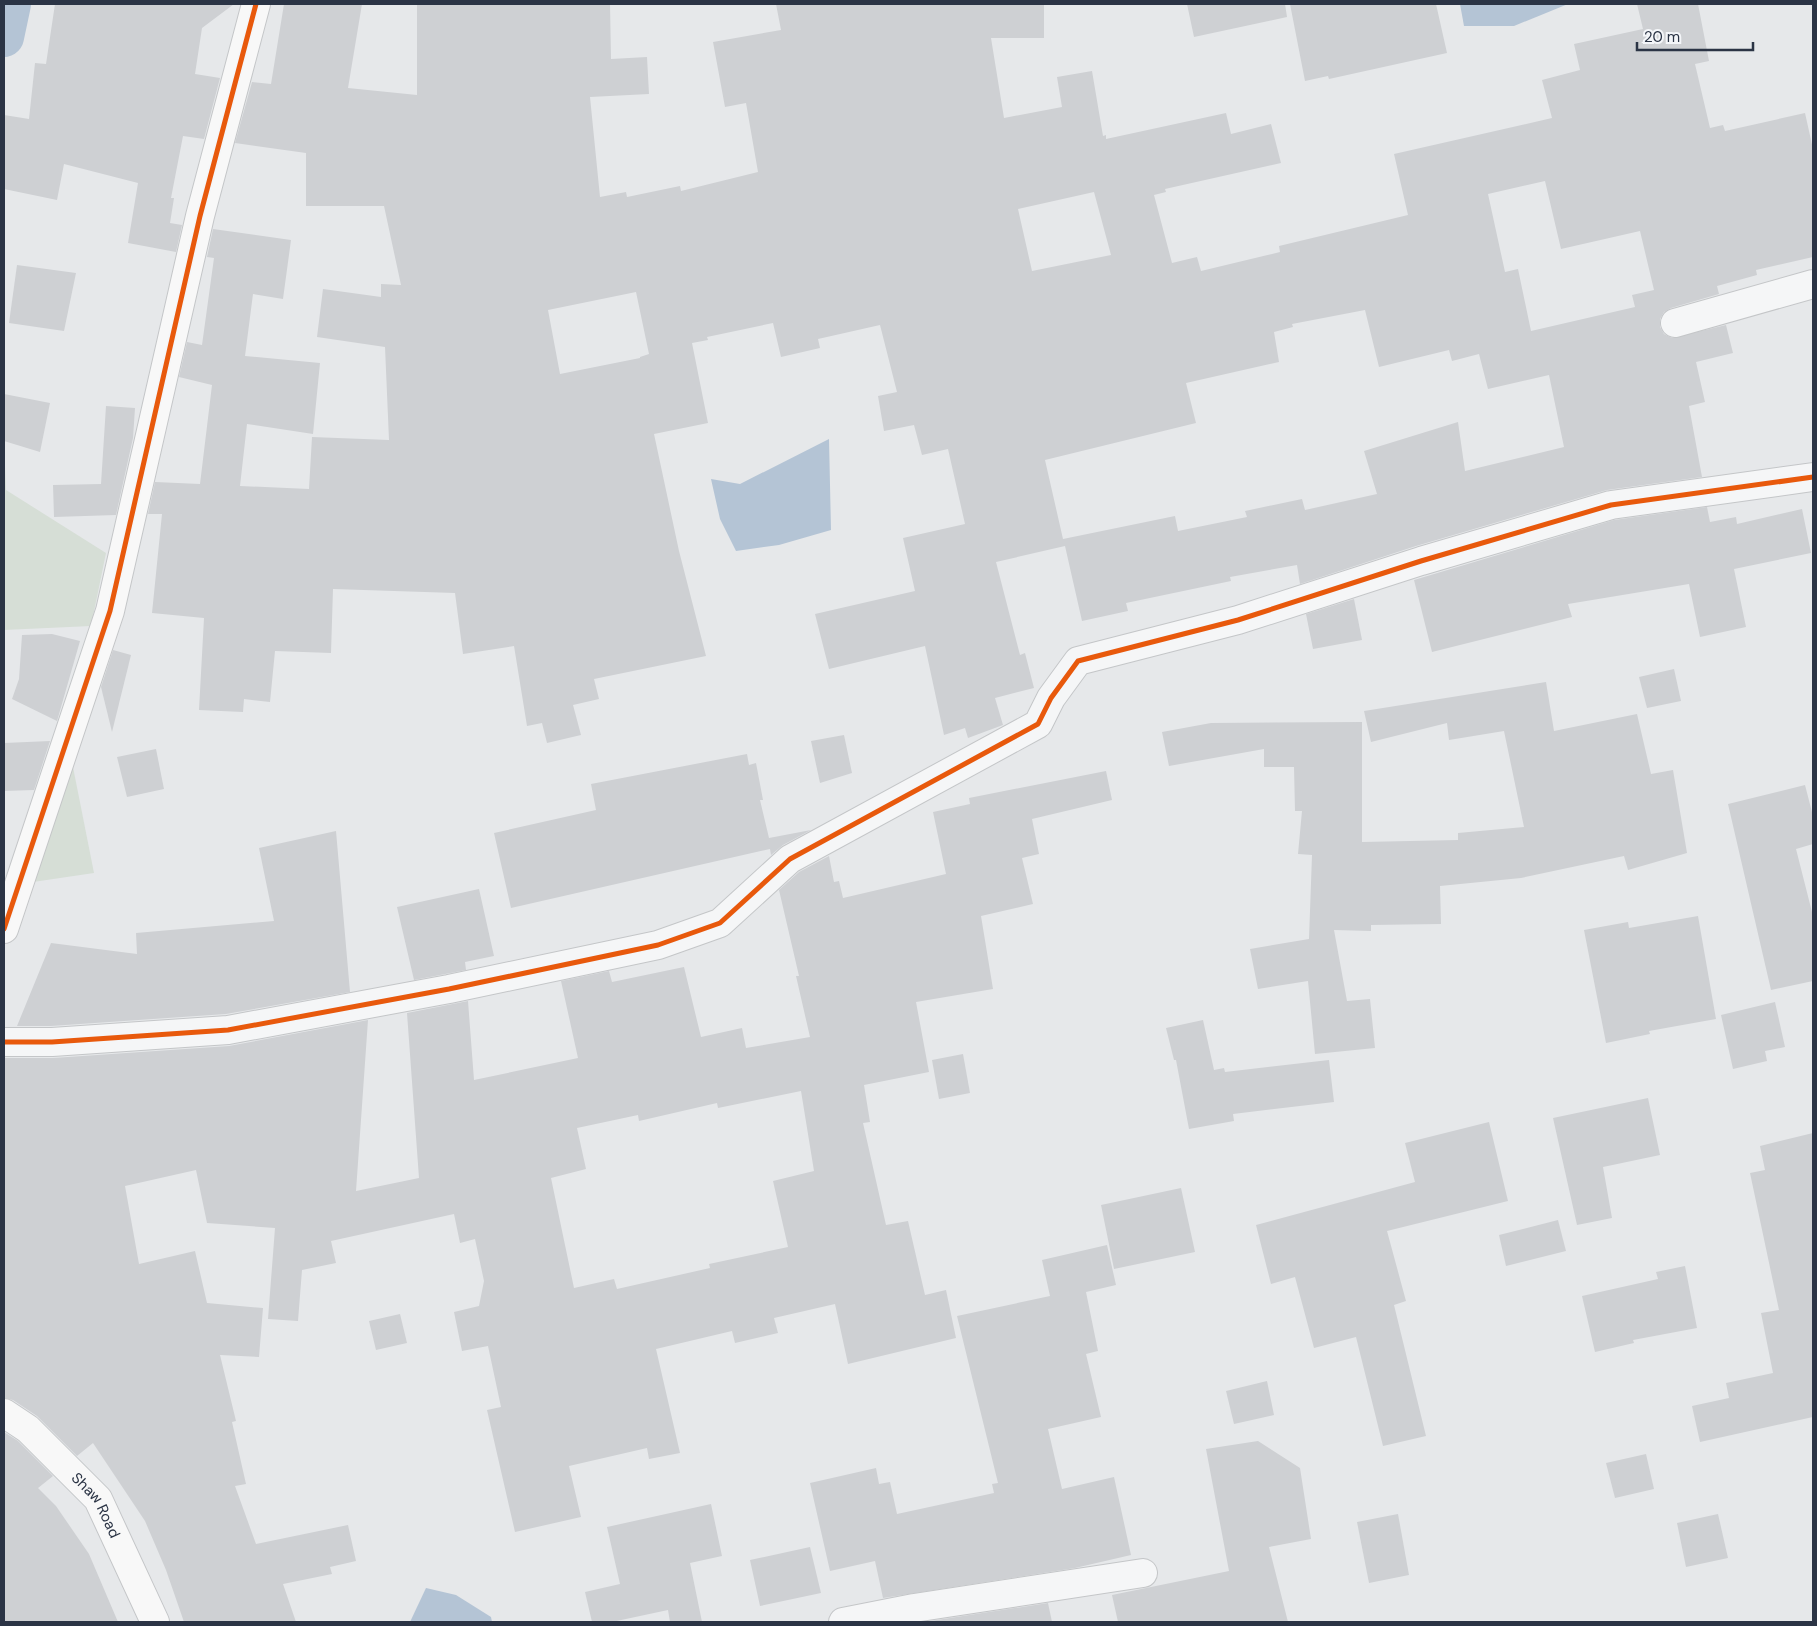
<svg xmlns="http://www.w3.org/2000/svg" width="1817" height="1626" viewBox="0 0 1817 1626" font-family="'DM Sans',sans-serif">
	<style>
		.green { fill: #d6ded6 }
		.water { fill: #b4c4d5 }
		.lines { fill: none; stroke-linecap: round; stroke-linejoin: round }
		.canal { stroke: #b4c4d5; stroke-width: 40 }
		.building { fill: #ced0d3; fill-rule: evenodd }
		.street-casing { stroke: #c4c6c8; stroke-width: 30 }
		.secondary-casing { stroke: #c4c6c8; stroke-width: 30 }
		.street { stroke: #f5f6f7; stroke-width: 28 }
		.secondary { stroke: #f8f8f8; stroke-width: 28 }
		.cycleway-casing { stroke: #f4f6f9; stroke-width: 8 }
		.cycleway { stroke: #e8590c; stroke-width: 5 }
		.labels { text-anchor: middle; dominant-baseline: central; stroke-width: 5; stroke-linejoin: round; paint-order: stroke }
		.street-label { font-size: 15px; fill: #2b3445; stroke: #f4f6f9 }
	</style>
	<rect width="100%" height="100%" fill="#e6e8ea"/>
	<g class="green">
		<polygon points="4,441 6,490 106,553 91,626 4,630"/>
		<polygon points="72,762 94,873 33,882"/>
	</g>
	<g class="water">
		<polygon points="1460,4 1568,4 1514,26 1464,26"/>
		<polygon points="829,439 831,530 779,545 736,551 720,519 711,479 740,484"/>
		<polygon points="426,1588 456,1595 491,1617 492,1622 410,1622"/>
	</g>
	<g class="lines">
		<polyline class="canal" points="4,37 11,4"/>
	</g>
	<g class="building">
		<polygon points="55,4 234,4 202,28 195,74 220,78 204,139 183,136 171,198 174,198 170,223 182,225 176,252 128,243 138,183 64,164 57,200 4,189 4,115 29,119 35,63 46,64"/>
		<path d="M284 4H362L348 88 417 95V4H610L611 59 647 57 649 94 590 97 600 197 626 192 627 197 680 186 681 191 758 172 746 103 725 107 713 42 781 30 776 4H1044V38H991L1004 118 1062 107 1057 77 1092 71 1103 136 1106 135V139L1226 113 1231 134 1271 124 1281 163 1165 189 1166 192 1154 195 1172 263 1197 257 1201 271 1280 252 1279 246 1408 215 1394 154 1552 118 1542 80 1580 70 1574 44 1643 29 1637 4H1698L1709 61 1695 64 1710 128 1723 125 1725 131 1805 113 1813 149V257L1756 270 1757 275 1717 286 1719 294 1671 308 1664 312 1660 319V327L1664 334 1672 338 1726 325 1733 353 1696 362 1705 402 1689 406 1702 477 1607 490 1416 546 1300 584 1297 565 1230 577 1231 581 1126 603 1128 611 1082 621 1065 546 996 562 1020 655 1025 653 1034 688 995 698 1003 725 968 738 965 728 944 735 925 646 829 669 815 614 915 591 903 538 965 524 948 449 922 455 914 425 884 431 878 396 897 392 880 325 818 339 820 348 781 357 773 323 707 337 708 340 692 343 708 423 654 434 679 551 706 656 594 679 599 699 573 705 581 735 547 743 542 723 527 726 514 646 463 654 455 593 333 589 331 653 275 651 270 702 244 699 243 712 199 710 204 618 152 613 162 514H148L155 482 200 484 212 385 179 377 187 342 202 345 214 258 207 257 213 229 291 240 283 299 253 294 245 356 320 363 313 434 247 424 240 486 309 489 312 437 389 440 385 347 317 337 323 289 381 297V284L401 285 384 206H306V153L235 143 252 82 271 84ZM1545 181 1561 249 1640 231 1654 290 1632 295 1635 307 1531 331 1518 269 1505 272 1488 194ZM1094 192 1111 255 1032 271 1018 209ZM636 292 649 354 640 357V358L560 374 548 310ZM1365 310 1379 367 1449 350 1452 361 1479 354 1488 389 1549 375 1564 447 1465 471 1458 422 1364 451 1377 494 1305 510 1302 499 1245 511 1247 517 1178 531 1175 516 1063 539 1045 460 1196 423 1186 383 1279 362 1274 332 1293 327 1292 324Z"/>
		<polygon points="1187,4 1285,4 1287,17 1194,37"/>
		<polygon points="1290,4 1436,4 1447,53 1329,79 1328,76 1305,81"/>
		<polygon points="17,265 76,273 64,331 9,323"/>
		<polygon points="4,394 50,403 40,452 4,441"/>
		<polygon points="106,406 135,408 133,438 116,515 54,517 53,485 101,484"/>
		<polygon points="1707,507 1710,522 1736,517 1737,524 1802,509 1811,553 1734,569 1746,627 1700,637 1689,584 1568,604 1572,617 1432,652 1414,580 1614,520"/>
		<polygon points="1354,599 1362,640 1313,649 1306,614"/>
		<polygon points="52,634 80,641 57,721 12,699 19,679 22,635"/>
		<polygon points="113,650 131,655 112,732 101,687"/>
		<polygon points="1674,669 1681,701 1647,708 1639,677"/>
		<polygon points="1546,682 1554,731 1637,714 1651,774 1673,770 1687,853 1628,870 1624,856 1521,878 1440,886 1441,924 1371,925 1371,931 1334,930 1347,1001 1370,999 1375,1048 1315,1054 1308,981 1258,989 1250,949 1309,939 1312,855 1298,854 1302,811 1295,811 1294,767 1264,767 1264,749 1169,766 1162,732 1211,723 1362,722 1362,842 1458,840 1458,833 1524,827 1504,731 1449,740 1447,723 1371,742 1364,711"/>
		<polygon points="844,735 852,773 820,783 811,741"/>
		<polygon points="50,741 34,790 4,791 4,743"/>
		<polygon points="156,749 164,789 127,797 117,757"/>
		<polygon points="747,754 749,765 756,763 763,800 760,800 769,838 811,830 783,845 771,855 770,849 511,908 494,833 596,810 591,784"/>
		<path d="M1106 771 1112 800 1032 819 1039 854 1022 858 1033 904 981 916 993 989 916 1002 929 1072 864 1085 870 1122 863 1123 886 1225 908 1221 925 1295 946 1290 956 1338 848 1364 835 1304 774 1318 778 1333 735 1343 732 1331 656 1349 680 1453 649 1459 647 1448 569 1466 581 1517 515 1532 487 1410 501 1407 488 1346 462 1351 454 1312 479 1306 484 1281 475 1239 460 1243 454 1214 331 1241 336 1263 302 1270 298 1321 268 1319 275 1228 207 1223 196 1170 125 1186 139 1264 195 1251 207 1303 263 1308 259 1357 220 1355 236 1421 232 1422 246 1484 235 1486 256 1544 348 1525 356 1561 330 1567 332 1574 283 1584 296 1622H184L166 1570 145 1521 93 1443 77 1456 37 1416 13 1400 4 1398V1058H53L229 1046 368 1020 356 1191 419 1178 407 1013 468 1001 474 1080 578 1058 561 981 609 971 612 982 684 967 701 1037 742 1028 746 1048 810 1037 796 976H799L779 890 799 872 829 856 834 882 839 881 843 898 946 874 933 812 970 804 969 798ZM801 1091 814 1171 773 1181 788 1247 709 1264 710 1268 617 1289 614 1279 574 1288 551 1178 586 1169 577 1128 638 1115 639 1121 717 1103 718 1108Z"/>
		<polygon points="1805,785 1813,816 1813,844 1796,849 1813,916 1813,981 1771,990 1728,804"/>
		<polygon points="336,831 350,992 226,1014 51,1026 17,1026 51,943 137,954 136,933 274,921 259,848"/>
		<polygon points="479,889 494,956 465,962 466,970 414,980 397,907"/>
		<polygon points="1698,916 1716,1019 1649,1031 1650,1034 1606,1043 1584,930 1628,922 1629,928"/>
		<polygon points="1775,1002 1785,1047 1765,1051 1767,1061 1733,1069 1721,1015"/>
		<polygon points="1203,1020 1214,1070 1224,1068 1225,1072 1329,1060 1334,1102 1233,1114 1234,1121 1189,1129 1176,1060 1174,1060 1166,1028"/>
		<polygon points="963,1054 970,1093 939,1099 932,1060"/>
		<polygon points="1648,1098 1660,1155 1603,1167 1612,1218 1577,1225 1553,1118"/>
		<polygon points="1489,1122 1508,1201 1387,1231 1406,1301 1394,1305 1426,1436 1383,1446 1356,1337 1314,1348 1295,1277 1271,1284 1256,1225 1415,1182 1405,1143"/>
		<polygon points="1813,1133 1813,1417 1700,1442 1692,1406 1729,1398 1726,1383 1773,1373 1761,1313 1779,1310 1750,1173 1765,1170 1760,1146"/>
		<polygon points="1181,1188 1195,1252 1114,1269 1101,1205"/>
		<polygon points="1558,1220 1566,1251 1506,1266 1499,1235"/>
		<polygon points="1107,1245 1116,1285 1086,1292 1098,1351 1086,1354 1101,1417 1048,1429 1062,1489 1114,1477 1131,1555 1075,1568 883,1598 875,1561 830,1571 810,1483 876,1468 879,1484 890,1482 897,1514 994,1493 992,1484 998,1483 957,1316 1050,1296 1042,1260"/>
		<polygon points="1685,1266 1697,1328 1633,1340 1634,1343 1595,1352 1582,1296 1658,1279 1656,1272"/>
		<polygon points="400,1314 407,1343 376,1350 369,1321"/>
		<polygon points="1267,1381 1274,1415 1234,1424 1226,1391"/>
		<polygon points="4,1432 18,1441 53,1476 38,1488 56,1506 89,1554 118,1622 4,1622"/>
		<polygon points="1258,1441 1300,1468 1311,1539 1269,1547 1288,1622 1118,1622 1112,1595 1229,1571 1206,1449"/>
		<polygon points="1646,1454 1654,1489 1615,1498 1606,1463"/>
		<polygon points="711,1504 722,1556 690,1563 702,1622 670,1622 668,1610 612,1622 592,1622 585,1592 620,1584 607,1527"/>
		<polygon points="1398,1514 1409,1575 1369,1583 1357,1522"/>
		<polygon points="1718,1514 1728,1558 1686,1567 1677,1523"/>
		<polygon points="810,1547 821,1593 760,1606 750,1560"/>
		<polygon points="1048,1603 1052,1622 924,1622"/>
	</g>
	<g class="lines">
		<g class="street-casing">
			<g id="street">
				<polyline points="1675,323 1813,284"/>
				<polyline points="4,1042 52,1042 228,1030 449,989 658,945 720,923 790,859 1038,724 1051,698 1078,661 1238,620 1421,561 1611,505 1813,477"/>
				<polyline points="843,1622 914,1608 1143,1573"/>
			</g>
		</g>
		<g class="secondary-casing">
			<g id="secondary">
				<polyline points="4,929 110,611 200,216 256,4"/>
				<path id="s1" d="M4 1413 28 1429 98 1499 155 1622"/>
			</g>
		</g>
		<use href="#street" class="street"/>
		<use href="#secondary" class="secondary"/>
		<g class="cycleway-casing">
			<g id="cycleway">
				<polyline points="4,929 110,611 200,216 256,4"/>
				<polyline points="4,1042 52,1042 228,1030 449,989 658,945 720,923 790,859 1038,724 1051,698 1078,661 1238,620 1421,561 1611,505 1813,477"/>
			</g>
		</g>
		<use href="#cycleway" class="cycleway"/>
	</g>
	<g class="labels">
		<g class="street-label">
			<text stroke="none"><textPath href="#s1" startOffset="132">Shaw Road</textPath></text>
		</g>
	</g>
	<rect width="1817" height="1626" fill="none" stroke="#2b3445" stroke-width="10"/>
	<path d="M1637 42v8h116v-8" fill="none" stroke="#2b3445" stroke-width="2.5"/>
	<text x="1644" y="42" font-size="15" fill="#2b3445" stroke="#f4f6f9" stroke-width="4" paint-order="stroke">20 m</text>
</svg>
